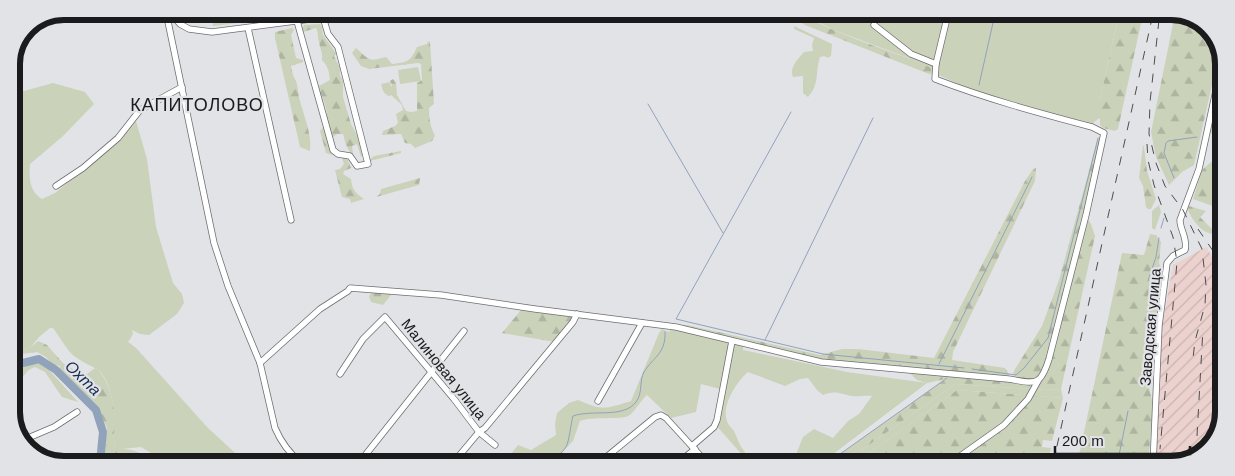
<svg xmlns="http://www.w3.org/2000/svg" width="1235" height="476" viewBox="0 0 1235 476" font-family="Helvetica,sans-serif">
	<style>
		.industrial { fill: url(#industrial-furrows) }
		.green { fill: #cbd2ba }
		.forest { fill: url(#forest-firs) }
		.park { fill: url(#park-tufts) }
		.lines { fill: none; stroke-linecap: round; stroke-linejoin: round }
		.stream { stroke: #91a2bb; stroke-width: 1 }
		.river { stroke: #91a2bb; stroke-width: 8 }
		.minor-casing { stroke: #6d6e72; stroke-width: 7 }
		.minor { stroke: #fff; stroke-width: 5.5 }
		.rail { stroke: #4d4d50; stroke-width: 1; stroke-dasharray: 9 9; stroke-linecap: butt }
		.labels { text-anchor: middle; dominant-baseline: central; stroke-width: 4.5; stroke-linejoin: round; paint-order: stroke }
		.street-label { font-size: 15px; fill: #1b1b1d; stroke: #e2e3e7 }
		.water-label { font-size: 16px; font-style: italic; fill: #152c4f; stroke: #e2e3e7 }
		.quarter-label { font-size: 18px; letter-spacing: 1px; fill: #1b1b1d; stroke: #e2e3e7 }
		.rim { fill: none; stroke: #1b1b1d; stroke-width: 6 }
	</style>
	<defs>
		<pattern id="industrial-furrows" width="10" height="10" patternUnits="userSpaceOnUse" patternTransform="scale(1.25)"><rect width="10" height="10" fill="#ecd2ce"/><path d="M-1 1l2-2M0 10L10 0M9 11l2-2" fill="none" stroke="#cab4b0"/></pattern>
		<pattern id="forest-firs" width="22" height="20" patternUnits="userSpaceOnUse" patternTransform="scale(1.25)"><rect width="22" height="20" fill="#cbd2ba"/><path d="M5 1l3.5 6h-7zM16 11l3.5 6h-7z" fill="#aeb49f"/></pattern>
		<pattern id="park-tufts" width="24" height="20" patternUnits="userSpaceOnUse" patternTransform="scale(1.25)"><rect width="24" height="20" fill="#cbd2ba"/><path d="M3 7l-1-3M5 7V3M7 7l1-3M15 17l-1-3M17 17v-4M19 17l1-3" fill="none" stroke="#aeb49f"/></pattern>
	</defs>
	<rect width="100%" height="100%" fill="#e2e3e7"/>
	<polygon class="industrial" points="1206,247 1222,272 1221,429 1201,456 1172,465 1156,465 1162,327 1173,265"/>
	<g class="green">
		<polygon points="211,12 278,12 279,18 213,26"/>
		<polygon points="792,13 1119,14 1100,99 1100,118 1095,121 1093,124 1056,116 990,96 962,86 941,76 929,74 932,73 919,62 834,30 820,23 807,19 801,19 799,21 789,18"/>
		<path d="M46 18C40 27 36 30 25 30L27 26Z"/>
		<path d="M794 26 832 44 831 56 828 58 824 56 820 57C815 72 820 84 808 97L803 93V76L793 77C789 67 798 59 804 52L813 51 812 45 814 38 794 29Z"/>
		<polygon points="418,67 421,81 400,84 398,70"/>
		<path d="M53 83 85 92 94 104 63 136 30 164C29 178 29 191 42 199L55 193 115 145 136 121 147 159 156 227 173 283 182 294 184 303 177 314 149 335 140 334 132 330 133 334 129 341H127L136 348 208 428 245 462H166L141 447 121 449 115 447C112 433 116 419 113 405 111 394 107 376 98 370 90 365 82 362 74 356 66 349 60 337 53 328H50L39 337 31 347 22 350 11 357V293L22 286 13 261 11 246V142C14 125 11 106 11 88L24 91Z"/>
		<polygon points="1159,205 1161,212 1155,230 1152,228 1152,211"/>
		<path d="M672 326 743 344V350L847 372 927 383 820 464H790L793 462 803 437 814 429 833 438 848 421 859 414 872 396C865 395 858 397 852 396 839 394 837 390 823 395L817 390 808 378 800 379 785 386 748 372C737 381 721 406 727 421 728 425 732 428 734 431 738 439 739 445 745 452L744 457 714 423 720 389 701 384 696 412 671 418 647 395C640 401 635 412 628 416 621 420 592 416 580 421L573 441 558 456 560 459 550 463H504L518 445 531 450 556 435 555 424 557 413 569 403 578 400C603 411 605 409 631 401L659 333 662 329 669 332Z"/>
		<path d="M41 363 49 370 78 402 62 397 45 372 35 367C21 371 18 390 11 402V390C23 375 14 364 41 363Z"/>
		<polygon points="955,384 1046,390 1061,389 1063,398 957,390 854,464 842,464"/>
	</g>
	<g class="forest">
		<polygon points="1119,14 1143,14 1118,129 1115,131 1103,128 1100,125 1100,99"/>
		<polygon points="1175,14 1188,14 1213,32 1220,49 1194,165 1182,172 1169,185 1156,157 1151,132"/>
		<path d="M801 19C814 19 823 26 834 30 862 42 891 52 919 62L931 68 932 73 929 74 805 25 799 21Z"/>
		<path d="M320 24 322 27 323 35 336 53 334 56 340 68V75L343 81V97L351 124 358 137 362 154 361 157 357 144 352 146 354 160 346 145 343 134H337L332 138 335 150 346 155 351 168 344 171 343 174 351 179C352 189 355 193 364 199L351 203 350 199 342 197 335 170 340 169 344 164 342 158 326 153 320 131C335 117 322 102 319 86L330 80C329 72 328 66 322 60 323 52 320 49 319 42 317 36 319 34 316 28L303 32 301 30 304 25Z"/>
		<path d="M292 28 294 30 291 35 296 58 303 60V62L291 66C292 72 293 76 296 81 298 86 298 92 299 97 303 115 312 132 310 151L300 147 275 38V32Z"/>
		<path d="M428 41 430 42 434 104 429 108C429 118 430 126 435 136L432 141 415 148 411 144 405 143 401 134 382 135 383 131 395 126 398 123 396 114 403 110 402 105 392 96 390 90 392 85 390 81 393 79 396 82 397 95 406 111 411 112 417 111V83L422 80 421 64 418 63 369 69 361 66 352 53 356 48C370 60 367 62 386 57L392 64C408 62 410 62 417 47L427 44Z"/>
		<polygon points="1222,76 1223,77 1223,104 1218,134 1216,135 1210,133 1210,128"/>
		<polygon points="1098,138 1100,140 1087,218 1091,224 1095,236 1061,389 1046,390 955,384 842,464 826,464 946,379 927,383 917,380 904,367 821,360 684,327 683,325 687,325 820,355 842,349 858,349 934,358 1025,181 1033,169 1036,168 1035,181 953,352 952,360 1005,368 1009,374 1008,379 1024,383 1013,374 1015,369 1042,326 1059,280"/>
		<polygon points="1143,145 1144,147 1147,171 1156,199 1151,209 1148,209 1146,207 1143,186 1139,178"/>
		<polygon points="401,151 401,153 370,161 369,160 374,156"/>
		<polygon points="1211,162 1223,164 1222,212 1221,209 1193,199 1202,170"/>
		<polygon points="420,178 419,185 376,197 380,194 381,189"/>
		<path d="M1189 206 1206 211 1200 217 1212 229 1216 227 1219 232C1206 239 1193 222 1188 210Z"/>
		<polygon points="1150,234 1156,235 1161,242 1159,263 1163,273 1149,387 1153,405 1148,465 1077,465 1122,253 1144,255"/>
		<polygon points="11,246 13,261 22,286 11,293"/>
		<polygon points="371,293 390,293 391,295 383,305 371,302 369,296"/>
		<polygon points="480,298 650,322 574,315 555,342 502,333 521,310 482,301"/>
		<path d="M38 341 47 345 63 363 81 374H87L95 368C109 376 115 408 115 423 114 432 113 438 115 447 124 450 130 448 140 453L138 456 146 462H104L107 428 97 406 60 370V366L53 365 46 357 37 352 22 354V350L31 347Z"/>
		<polygon points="957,390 1063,398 1052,441 1043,440 1042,447 1051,448 1047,464 854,464"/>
	</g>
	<polygon class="park" points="390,82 393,95 388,96 383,91 381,84"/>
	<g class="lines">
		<g class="stream">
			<polyline points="979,85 995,14"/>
			<polyline points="648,104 723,233"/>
			<polyline points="791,112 676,319 823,354 964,368"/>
			<polyline points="1213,138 1218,139 1223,117"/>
			<polyline points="1219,139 1223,139"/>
			<polyline points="1174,178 1164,153 1166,143 1168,141 1197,137"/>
			<polyline points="1161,228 1164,218"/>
			<polyline points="1148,281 1156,257 1159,238"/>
			<polyline points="765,340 873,118"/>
			<polyline points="939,364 1032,177"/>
			<polyline points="972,369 1016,375 1024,368 1048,338 1098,138"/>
			<path d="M526 463C539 462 559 460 566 447 569 442 571 423 573 416 592 409 623 419 636 402 643 393 639 381 644 372 653 357 666 354 665 332"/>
			<polyline points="826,464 947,378"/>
			<polyline points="1117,465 1128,411"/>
		</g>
		<polyline class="river" points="11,382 19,364 39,359 56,370 96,410 103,432 100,462"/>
		<g class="minor-casing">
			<g id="minor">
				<path d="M166 12 214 243 228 286 260 363 275 428C281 442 289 453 301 463"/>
				<polyline points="169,12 180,24 189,29 212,32 349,14"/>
				<polyline points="297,21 333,150 338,154 350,156 357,166 368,164 338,47 328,34 323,17"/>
				<polyline points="874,25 911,54 936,64"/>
				<polyline points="248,28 291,220"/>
				<polyline points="56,186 83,168 118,138 140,110 182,87"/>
				<path d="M260 363 320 309 348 291 350 288 441 295 535 309 676 327 821 362 1008 379C1035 383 1040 388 1049 359L1086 215 1104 133 1092 127C1039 113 987 99 935 79L936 64 948 14"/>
				<polyline points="340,374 363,339 385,317 454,399 479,432 495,445"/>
				<polyline points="598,401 642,323"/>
				<polyline points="27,440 36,454"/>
				<polyline points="21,441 54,427 77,412"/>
				<polyline points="692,446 714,427 717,420 732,341"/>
				<polyline points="359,463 464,331"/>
				<polyline points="453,463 479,432 485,428 573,322 577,314"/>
				<polyline points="599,463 655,417 661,415 666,418 708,464"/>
				<polyline points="678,463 695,449"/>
				<polyline points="949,464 1004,425 1028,399 1038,381"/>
				<path d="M1153 465 1159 326 1167 263 1173 256 1185 250C1188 239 1180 230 1180 220L1199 169 1223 58"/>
			</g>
		</g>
		<use href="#minor" class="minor"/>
		<g class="rail">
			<polyline points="1159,20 1150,102 1149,134 1156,163 1165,186 1183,210 1202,249 1206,285 1205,305 1195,341 1193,358"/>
			<polyline points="1147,144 1148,160 1154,185 1173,237 1177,262 1160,449"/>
			<polyline points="1198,229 1222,264"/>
			<polyline points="1197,436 1203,328"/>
			<polyline points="1053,464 1153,14"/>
		</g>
	</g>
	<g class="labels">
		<g class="street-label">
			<text transform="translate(1150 327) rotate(-85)">Заводская улица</text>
			<text transform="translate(444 369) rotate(51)">Малиновая улица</text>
		</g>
		<g class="water-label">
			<text transform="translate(83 378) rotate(44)">Охта</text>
		</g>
		<g class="quarter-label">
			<text x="197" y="105">КАПИТОЛОВО</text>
		</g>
	</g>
	<path d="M0 0H1235V476H0ZM64 20H1171A44 44 0 0 1 1215 64V412A44 44 0 0 1 1171 456H64A44 44 0 0 1 20 412V64A44 44 0 0 1 64 20Z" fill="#e2e3e7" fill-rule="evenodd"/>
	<path class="rim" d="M64 20H1171A44 44 0 0 1 1215 64V412A44 44 0 0 1 1171 456H64A44 44 0 0 1 20 412V64A44 44 0 0 1 64 20Z"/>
	<path d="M1055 446v8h135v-8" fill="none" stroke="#1b1b1d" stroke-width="2.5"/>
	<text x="1062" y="446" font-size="15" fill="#1b1b1d" stroke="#e2e3e7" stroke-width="4" paint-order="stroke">200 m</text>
</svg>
